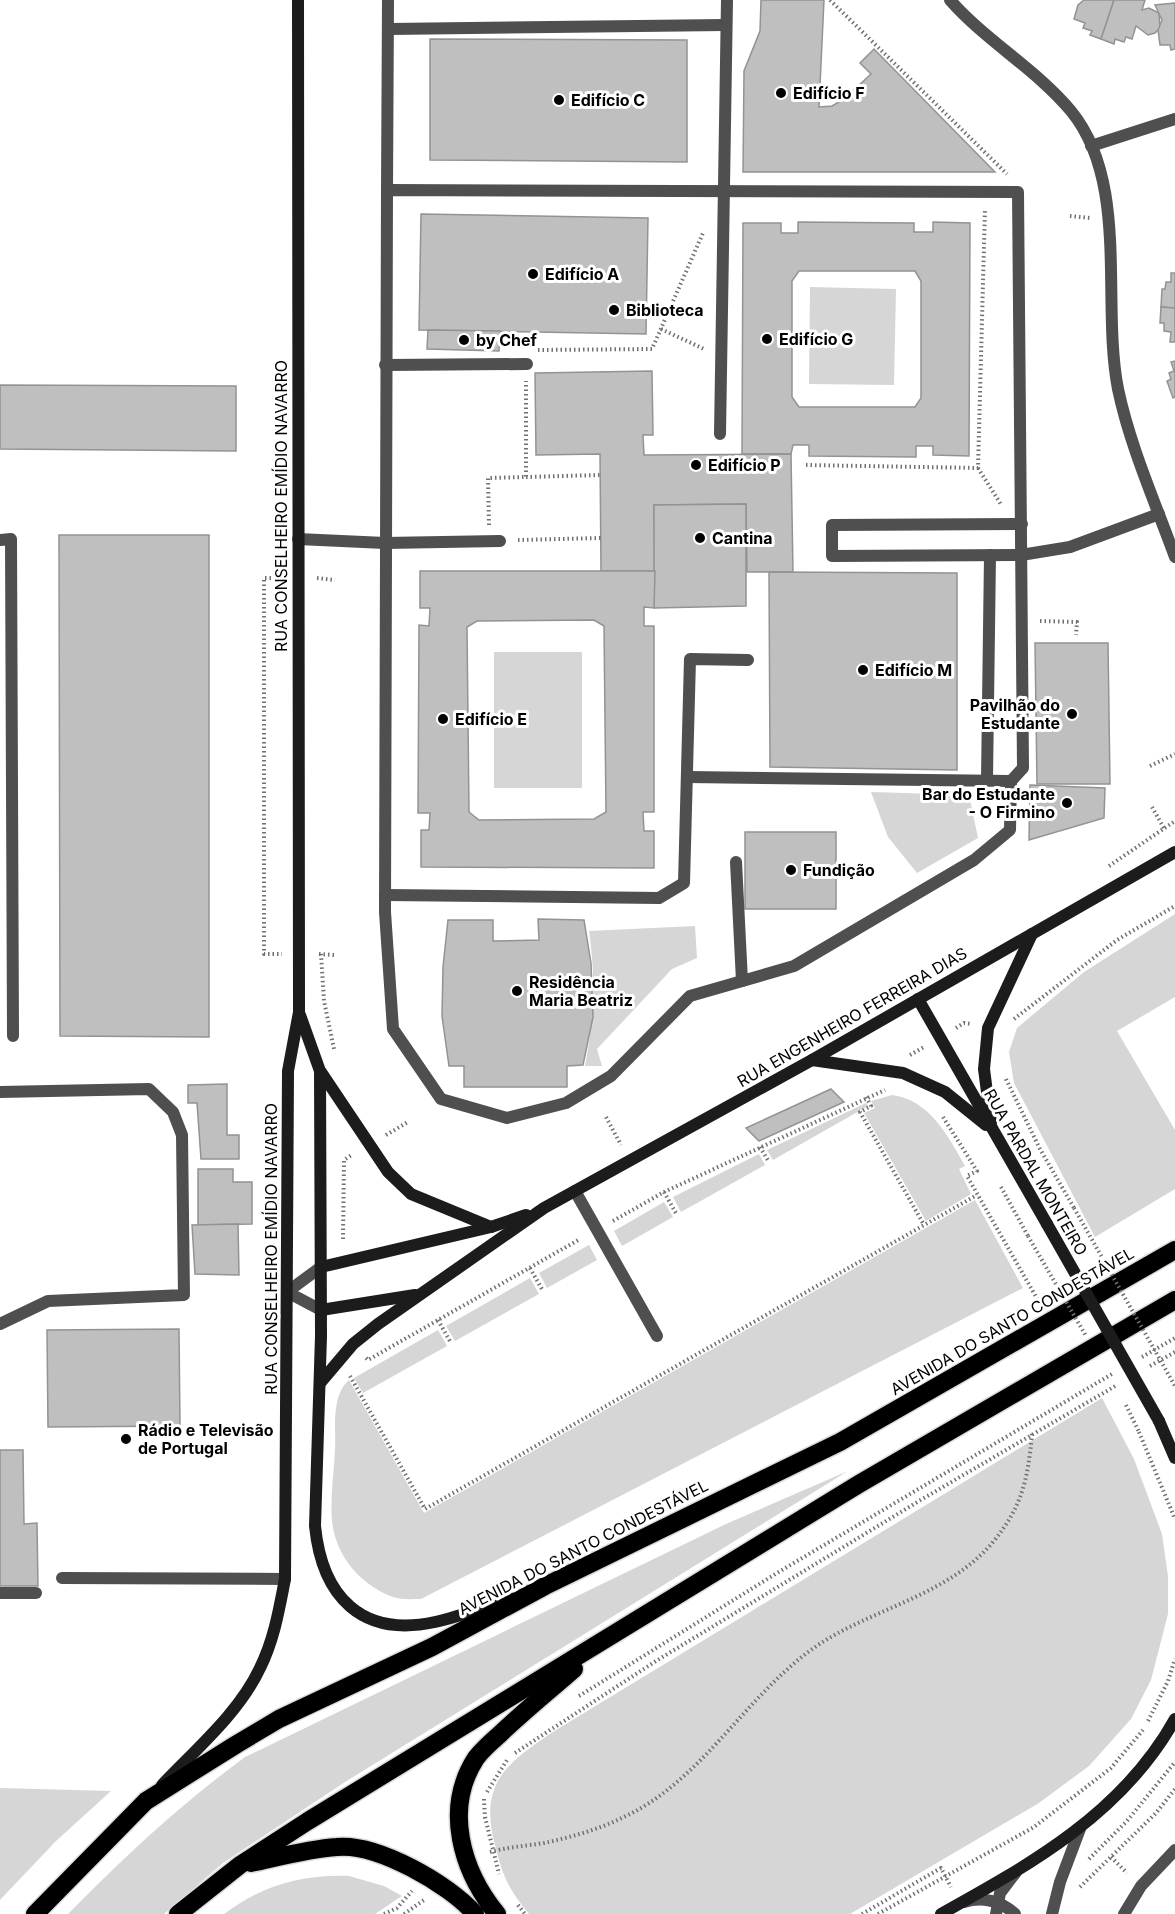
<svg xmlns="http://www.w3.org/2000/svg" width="1175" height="1914" viewBox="0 0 1175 1914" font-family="Inter,sans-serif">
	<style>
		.green { fill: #d6d6d6 }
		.building { fill: #bfbfbf; stroke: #939393; stroke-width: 1.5; fill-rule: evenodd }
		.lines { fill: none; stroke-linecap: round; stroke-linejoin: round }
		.highway-casing { stroke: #dbdbdb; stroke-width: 21 }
		.path { stroke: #717171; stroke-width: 4; stroke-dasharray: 1.5 3; stroke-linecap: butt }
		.lane { stroke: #4f4f4f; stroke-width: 12 }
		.street { stroke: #4f4f4f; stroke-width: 12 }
		.secondary { stroke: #1c1c1c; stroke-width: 12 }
		.highway { stroke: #000; stroke-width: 18 }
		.path-bridge { stroke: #717171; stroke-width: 4; stroke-dasharray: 1.5 3; stroke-linecap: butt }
		.secondary-bridge { stroke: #1c1c1c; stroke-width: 12 }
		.poi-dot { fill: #000; stroke: #fff; stroke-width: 2 }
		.labels { text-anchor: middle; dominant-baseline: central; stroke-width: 6; stroke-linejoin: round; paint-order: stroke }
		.poi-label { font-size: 16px; font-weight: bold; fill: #000; stroke: #fff; text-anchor: start }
		.street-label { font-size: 16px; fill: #000; stroke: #fff }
	</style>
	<rect width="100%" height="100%" fill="#fff"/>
	<g class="green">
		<polygon points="810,287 896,289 894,385 809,384"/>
		<rect x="494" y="652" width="88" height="136"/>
		<polygon points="871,792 969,795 978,838 917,873 888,837"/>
		<polygon points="1175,914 1175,997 1117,1031 1175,1130 1175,1189 1095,1237 1014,1083 1009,1052 1017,1028 1084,972"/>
		<path d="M695 926 697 958 672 969 597 1049 602 1066H585C594 1018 596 979 589 931Z"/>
		<path d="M892 1095C930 1100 948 1136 965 1166L959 1169 971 1194 926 1221 864 1113 875 1108 871 1101Z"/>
		<polygon points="866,1103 868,1106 773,1160 767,1150"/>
		<polygon points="759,1154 765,1165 681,1212 673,1197"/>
		<path d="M975 1200 1023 1288 421 1599C412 1599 401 1600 393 1597 363 1586 339 1560 333 1528 329 1506 334 1473 335 1449 336 1427 331 1396 349 1380L424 1513Z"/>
		<polygon points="664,1202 673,1217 622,1246 614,1231"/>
		<polygon points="589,1245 597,1260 547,1288 539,1273"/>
		<polygon points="530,1278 539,1294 455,1341 446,1326"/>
		<polygon points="438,1330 447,1346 363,1393 354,1378"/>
		<path d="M1102 1398 1134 1459 1162 1534 1168 1576V1614L1151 1680 1131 1719 1089 1766 1039 1803 850 1914H529C508 1888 503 1877 495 1845 478 1782 508 1762 556 1730Z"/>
		<path d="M848 1471 345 1782 223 1863 164 1914H68C125 1856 180 1805 245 1757L726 1524Z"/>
		<polygon points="0,1788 111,1791 56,1841 0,1900"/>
		<path d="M349 1876 384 1886 402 1896 375 1914H224C261 1886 302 1874 349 1876Z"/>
	</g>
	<g class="building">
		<polygon points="761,0 824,0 819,107 832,106 844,99 871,74 860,63 874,49 995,172 743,172 744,71 760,31"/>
		<polygon points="1084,0 1114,0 1101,39 1090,35 1092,31 1083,28 1085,23 1074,19 1078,5"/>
		<polygon points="1114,0 1145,0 1142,10 1149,8 1159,13 1160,28 1155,33 1148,35 1136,26 1132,39 1126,37 1124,42 1115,39 1114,44 1101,39"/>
		<polygon points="1175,3 1175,49 1171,50 1170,45 1160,45 1158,30 1162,20 1155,5"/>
		<polygon points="430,39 687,40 687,162 430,160"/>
		<polygon points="421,214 648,218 646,334 419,330"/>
		<path d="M798 222 914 223V232H933V222L970 223 969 456 933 455V446H916V457L809 456V445H793L791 454H742L743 223H781V233H798ZM799 271H915L921 281V398L915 407H799L792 397V281Z"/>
		<polygon points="1171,273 1175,273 1175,308 1161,307 1162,289 1165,289 1166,282 1171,282"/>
		<polygon points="1161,307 1175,308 1175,342 1170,342 1171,332 1164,331 1164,323 1160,323"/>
		<polygon points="428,330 500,331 499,351 427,349"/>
		<polygon points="1175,361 1175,397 1173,398 1167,381 1171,379 1169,373 1174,371 1171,362"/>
		<polygon points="652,371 653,435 643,435 644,455 791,454 793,572 747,572 746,504 654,505 655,571 601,571 600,454 536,455 535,373"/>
		<polygon points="0,385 236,386 236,451 0,449"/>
		<polygon points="746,504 746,606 654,608 654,505"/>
		<polygon points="59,535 209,535 209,1037 60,1036"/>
		<path d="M420 571H655L654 608 644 607V626H654V812H643L644 831H654V868L421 867V830H429L430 813H418L419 625 429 626 430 608H420ZM594 620 604 626 606 812 594 819 479 820 469 812 467 627 477 621Z"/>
		<polygon points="769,572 957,573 957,770 770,767"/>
		<polygon points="1035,643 1108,643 1110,784 1037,784"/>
		<polygon points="1030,785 1105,788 1104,818 1029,840"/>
		<rect x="745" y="832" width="91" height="77"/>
		<polygon points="538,919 584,920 591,963 593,1017 583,1065 567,1066 567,1087 464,1087 464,1066 449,1066 442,1016 443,967 448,920 493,920 493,941 539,940"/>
		<polygon points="227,1084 227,1135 239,1135 239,1159 201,1159 197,1103 188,1103 188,1085"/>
		<polygon points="831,1089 844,1102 759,1141 746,1128"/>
		<polygon points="198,1169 233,1169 233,1182 252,1182 252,1224 198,1225"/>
		<polygon points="238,1224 239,1275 195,1274 192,1225"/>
		<polygon points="179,1329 180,1426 48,1427 47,1330"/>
		<polygon points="0,1450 23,1450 24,1524 37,1523 38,1586 0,1586"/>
	</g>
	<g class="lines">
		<g class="highway-casing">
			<g id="highway">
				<path d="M251 1863C279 1857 308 1849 337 1847 377 1843 449 1884 475 1914"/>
				<polyline points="35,1914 146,1801 237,1744 279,1719 432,1647 545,1586 840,1442 1175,1250"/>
				<polyline points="178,1914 240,1865 308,1821 859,1484 1175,1300"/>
				<path d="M497 1914C462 1871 443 1809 476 1758 482 1750 491 1742 499 1735 523 1712 549 1691 574 1669"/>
			</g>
		</g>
		<g class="path">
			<polyline points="830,0 1007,174"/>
			<polyline points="1070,216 1090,218"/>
			<polyline points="661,329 704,349"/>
			<polyline points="538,350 652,349 703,233"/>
			<polyline points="806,465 978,468 985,209"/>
			<polyline points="978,468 1002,506"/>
			<polyline points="526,477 600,475"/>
			<polyline points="489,525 488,478 526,477 526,381"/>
			<polyline points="518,540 601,538"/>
			<polyline points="280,578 264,578 264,954 282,954"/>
			<polyline points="317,578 335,580"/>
			<polyline points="1040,621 1077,622 1076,635"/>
			<polyline points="1150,766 1175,754"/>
			<polyline points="1152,807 1165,830"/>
			<polyline points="1109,866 1175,821"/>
			<polyline points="319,954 334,955"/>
			<polyline points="321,954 324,1001 334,1049"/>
			<polyline points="1014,1019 1117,940 1175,906"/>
			<polyline points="956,1028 964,1023 971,1024"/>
			<polyline points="910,1055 924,1047"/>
			<polyline points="1006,1079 1040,1149 1074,1208"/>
			<polyline points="866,1097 871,1106 860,1112 924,1225"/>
			<polyline points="606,1117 621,1145"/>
			<polyline points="943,1117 977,1171 967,1176 1039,1302"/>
			<polyline points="386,1135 408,1122"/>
			<polyline points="760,1147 769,1162"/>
			<polyline points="1001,1187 1028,1236"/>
			<polyline points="664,1192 677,1215"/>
			<polyline points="613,1221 664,1192 885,1090"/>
			<polyline points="343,1239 344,1160 353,1154"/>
			<polyline points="530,1268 543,1291"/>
			<polyline points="438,1320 451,1343"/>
			<polyline points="1142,1357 1175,1338"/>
			<polyline points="366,1358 368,1360 580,1239"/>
			<polyline points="1150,1366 1175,1352"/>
			<polyline points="350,1376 425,1509 977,1195"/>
			<polyline points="1139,1432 1175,1519"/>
			<polyline points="579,1696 777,1573 1112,1374"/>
			<polyline points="1148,1721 1168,1681 1175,1659"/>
			<polyline points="515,1753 656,1661 919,1501 1117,1385"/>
			<polyline points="487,1792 507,1760"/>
			<polyline points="484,1799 485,1817 499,1874"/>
			<path d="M490 1852C508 1847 526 1846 544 1843 572 1837 600 1829 626 1816 704 1779 747 1693 818 1645 874 1608 949 1595 993 1542 1022 1507 1028 1479 1032 1434"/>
			<polyline points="1111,1857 1127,1873"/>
			<polyline points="1089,1859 1127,1821 1175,1762"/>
			<polyline points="1080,1887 1156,1813 1175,1789"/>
			<polyline points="518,1905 525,1914"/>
			<polyline points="384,1914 397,1908 412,1891"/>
			<polyline points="404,1914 424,1900"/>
			<polyline points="862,1914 941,1868 951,1887"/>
			<polyline points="878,1914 1034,1827 1111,1768 1143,1730"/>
		</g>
		<g class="lane">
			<polyline points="389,29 725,25"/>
			<polygon points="387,190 1018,192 1023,768 1011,781 1010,830 974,860 794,966 690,996 611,1076 566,1103 507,1118 441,1099 393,1029 385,912"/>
			<polyline points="387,190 388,0"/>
			<polyline points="720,434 727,0"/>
			<polyline points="1022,524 832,525 832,556 1021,555 1070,547 1159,514"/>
			<polyline points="298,539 385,543"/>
			<polyline points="0,540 11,539 13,1036"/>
			<polyline points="687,777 1011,781"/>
			<polyline points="987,780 990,555"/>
			<polyline points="736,862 742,981"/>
			<polyline points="385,895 659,898 684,883 690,659 748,660"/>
			<polyline points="0,1092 149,1089 173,1112 182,1135 184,1295 48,1301 0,1324"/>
			<polyline points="575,1191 657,1336"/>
			<polyline points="321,1267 287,1292 321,1310"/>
			<polyline points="62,1578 285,1579"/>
			<polyline points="0,1593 36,1593"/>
		</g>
		<g class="street">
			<path d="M950 0C986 41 1036 69 1071 111 1130 183 1101 302 1118 389 1130 446 1155 502 1175 557"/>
			<polyline points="1091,146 1175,119"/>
			<polyline points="385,365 527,364"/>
			<polyline points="385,543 500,541"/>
			<path d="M964 1902C982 1896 1001 1901 1015 1914"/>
			<polyline points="996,1914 1000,1893 1016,1872"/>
			<polyline points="1052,1914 1060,1882 1080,1829"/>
			<polyline points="1124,1914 1141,1886 1175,1850"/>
		</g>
		<g class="secondary">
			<polyline points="918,999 1047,1224"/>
			<path d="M300 1015 320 1071 321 1336 315 1526C322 1596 361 1638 435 1622 460 1617 485 1606 510 1598"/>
			<polyline points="812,1060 903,1073 945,1092 986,1125"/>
			<polyline points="321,1072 388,1172 411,1194 491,1227"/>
			<polyline points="991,1123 984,1069 988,1028 1032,934"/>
			<polyline points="321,1267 491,1227 526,1215"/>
			<polyline points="321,1310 415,1295"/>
			<polyline points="320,1383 353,1344 378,1324 544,1208 812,1060 1175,852"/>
			<polyline points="1159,1421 1175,1458"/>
			<path d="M162 1785C195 1750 239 1713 260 1668 274 1640 279 1610 285 1579L288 1071 299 1012 298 0"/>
			<path d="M941 1914C1031 1864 1123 1813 1175 1719"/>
		</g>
		<use href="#highway" class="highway"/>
		<g class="path-bridge">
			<polyline points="1074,1208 1175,1386"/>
			<polyline points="1028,1236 1086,1336"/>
			<polyline points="1126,1405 1139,1432"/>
		</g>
		<polyline class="secondary-bridge" points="1047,1224 1159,1421"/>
	</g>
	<g class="poi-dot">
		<circle cx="781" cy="93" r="6"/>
		<circle cx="559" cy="100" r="6"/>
		<circle cx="533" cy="274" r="6"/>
		<circle cx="614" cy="310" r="6"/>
		<circle cx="767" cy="339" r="6"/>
		<circle cx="464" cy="340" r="6"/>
		<circle cx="696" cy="465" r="6"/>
		<circle cx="700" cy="538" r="6"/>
		<circle cx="863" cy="670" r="6"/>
		<circle cx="1072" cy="714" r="6"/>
		<circle cx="443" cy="719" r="6"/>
		<circle cx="1067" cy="803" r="6"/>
		<circle cx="791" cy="870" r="6"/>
		<circle cx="517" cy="991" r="6"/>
		<circle cx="126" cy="1439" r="6"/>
	</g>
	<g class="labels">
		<g class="poi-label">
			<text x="793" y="93">Edifício F</text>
			<text x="571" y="100">Edifício C</text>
			<text x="545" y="274">Edifício A</text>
			<text x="626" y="310">Biblioteca</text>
			<text x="779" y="339">Edifício G</text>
			<text x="476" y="340">by Chef</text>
			<text x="708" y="465">Edifício P</text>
			<text x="712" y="538">Cantina</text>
			<text x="875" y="670">Edifício M</text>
			<text x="1060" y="705" text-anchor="end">Pavilhão do<tspan x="1060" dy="18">Estudante</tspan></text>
			<text x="455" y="719">Edifício E</text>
			<text x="1055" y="794" text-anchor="end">Bar do Estudante<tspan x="1055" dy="18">- O Firmino</tspan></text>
			<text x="803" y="870">Fundição</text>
			<text x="529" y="982">Residência<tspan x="529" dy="18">Maria Beatriz</tspan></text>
			<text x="138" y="1430">Rádio e Televisão<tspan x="138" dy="18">de Portugal</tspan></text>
		</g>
		<g class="street-label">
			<text transform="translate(281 506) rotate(-90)">RUA CONSELHEIRO EMÍDIO NAVARRO</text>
			<text transform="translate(852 1017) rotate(-30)">RUA ENGENHEIRO FERREIRA DIAS</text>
			<text transform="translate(1036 1172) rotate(60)">RUA PARDAL MONTEIRO</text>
			<text transform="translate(271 1249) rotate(-90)">RUA CONSELHEIRO EMÍDIO NAVARRO</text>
			<text transform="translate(1012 1321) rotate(-30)">AVENIDA DO SANTO CONDESTÁVEL</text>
			<text transform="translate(583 1547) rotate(-27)">AVENIDA DO SANTO CONDESTÁVEL</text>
		</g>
	</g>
</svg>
